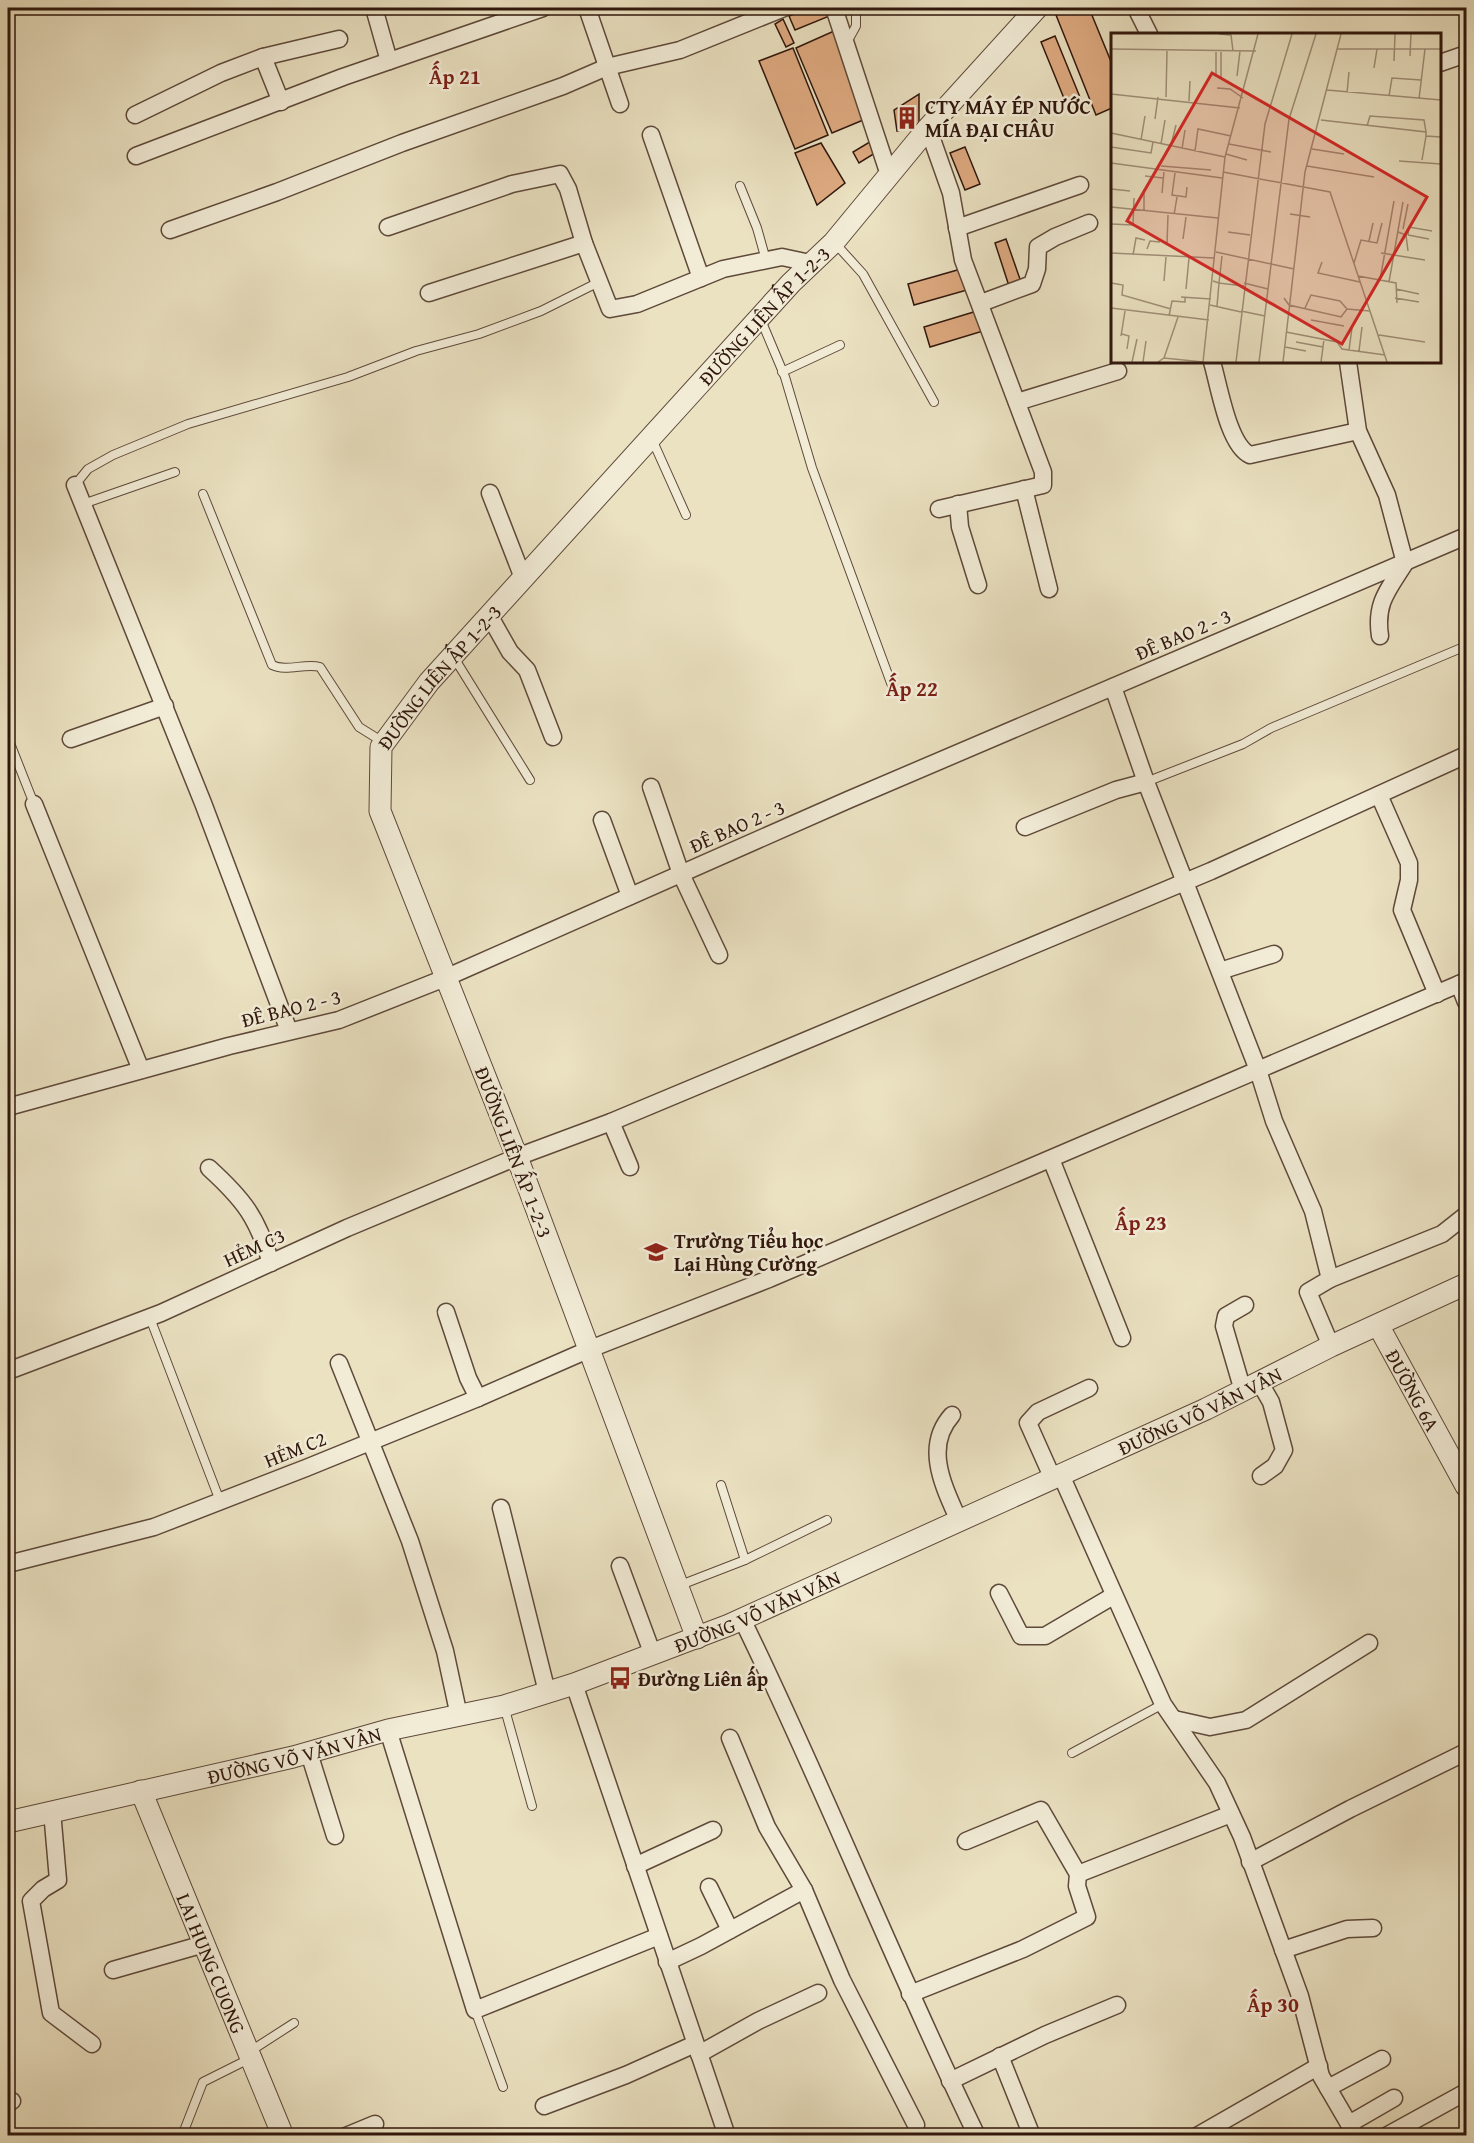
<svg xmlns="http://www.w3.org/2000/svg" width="1474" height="2143" viewBox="0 0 1474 2143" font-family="'Gentium Book Plus',serif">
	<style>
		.building { fill: #dfaa81; stroke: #2f160c; stroke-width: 1.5 }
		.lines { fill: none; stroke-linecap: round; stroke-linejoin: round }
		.service-casing { stroke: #5e493a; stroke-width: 10 }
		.minor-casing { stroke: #5e493a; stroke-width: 19 }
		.tertiary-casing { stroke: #5e493a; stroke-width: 23 }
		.service { stroke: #f2ecd7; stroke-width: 8 }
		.minor { stroke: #f2ecd7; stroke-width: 16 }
		.tertiary { stroke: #f2ecd7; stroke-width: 21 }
		.labels { text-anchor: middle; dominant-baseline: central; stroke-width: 5; stroke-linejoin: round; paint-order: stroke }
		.poi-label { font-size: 20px; font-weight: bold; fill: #2f160c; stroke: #f2ecd7; text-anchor: start }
		.street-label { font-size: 20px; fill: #2f160c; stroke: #f2ecd7 }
		.neighbourhood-label { font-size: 21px; font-weight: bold; fill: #7a1f14; stroke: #f2ecd7 }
		.inset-road { fill: none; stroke: #a09079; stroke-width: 1.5 }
		.view { fill: #d62828; fill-opacity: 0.15; stroke: #d62828; stroke-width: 3 }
		.inset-edge { fill: none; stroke: #2f160c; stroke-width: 3 }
	</style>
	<rect width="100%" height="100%" fill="#ebe2c2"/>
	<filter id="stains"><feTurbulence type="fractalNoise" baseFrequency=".00333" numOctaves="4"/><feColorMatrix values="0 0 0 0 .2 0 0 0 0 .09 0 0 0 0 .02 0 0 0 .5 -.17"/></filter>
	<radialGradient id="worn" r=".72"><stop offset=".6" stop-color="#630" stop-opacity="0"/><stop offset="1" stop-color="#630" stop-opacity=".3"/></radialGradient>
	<g class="building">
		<polygon points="735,8 743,8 745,12 737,14"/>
		<polygon points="809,8 828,8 832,15 795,30 789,16"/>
		<polygon points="1063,8 1089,8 1112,64 1112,108 1096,115 1056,15"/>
		<polygon points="783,19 794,43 786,47 775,24"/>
		<polygon points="834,31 868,118 832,133 796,48"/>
		<polygon points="1055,36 1084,107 1070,113 1041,42"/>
		<polygon points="793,48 828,135 795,149 759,61"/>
		<polygon points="919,94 919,125 897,131 894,110"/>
		<polygon points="873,140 880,150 859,163 853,152"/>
		<polygon points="821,143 845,183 817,205 795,153"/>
		<polygon points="965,147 980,184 965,190 950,153"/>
		<polygon points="1006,239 1021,282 1009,286 995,243"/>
		<polygon points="961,269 967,290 914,305 908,284"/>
		<polygon points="977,311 983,331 930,347 924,327"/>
	</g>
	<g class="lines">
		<g class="service-casing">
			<g id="service">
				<polyline points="846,44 856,26 856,8"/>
				<polyline points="740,186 757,228 766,260"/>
				<polyline points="834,242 863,274 934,402"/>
				<polyline points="761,320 785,377 812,468 894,691"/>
				<polyline points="782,372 840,345"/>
				<polyline points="651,437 686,515"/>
				<polyline points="75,485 88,469 113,455 188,424 348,377 416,351 479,334 541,311 599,282"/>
				<path d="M203 494 272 665C286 672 305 663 320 667L359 727 383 742"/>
				<polyline points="83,504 175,472"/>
				<polyline points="453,656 530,780"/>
				<polyline points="8,738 34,804"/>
				<polyline points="1146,782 1243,744 1271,728 1466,646"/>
				<polyline points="150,1318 220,1501"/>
				<polyline points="721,1485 745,1560"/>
				<polyline points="678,1586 745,1560 827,1520"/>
				<polyline points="504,1706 532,1806"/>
				<polyline points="1072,1753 1163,1704"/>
				<polyline points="475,2010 503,2087"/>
				<polyline points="249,2052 294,2023"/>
				<polyline points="182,2136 203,2082 251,2058"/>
			</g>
		</g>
		<g class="minor-casing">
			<g id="minor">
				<polyline points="374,8 389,61"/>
				<polyline points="587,8 620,104"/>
				<polyline points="834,8 889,175"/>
				<polyline points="1136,8 1149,34"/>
				<polyline points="263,57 281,102"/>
				<polyline points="1440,63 1466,54"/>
				<polyline points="135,115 221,73 263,57 339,39"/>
				<polyline points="928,128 951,193 963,260 1043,472 1043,485 939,509"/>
				<polyline points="651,135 701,278"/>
				<polyline points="136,156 343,77 543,8"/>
				<polyline points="388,227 512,184 560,174 568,189 584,243 610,309 637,304 723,269 782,257 810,263"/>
				<polyline points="957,228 1080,185"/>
				<polyline points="170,230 277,192 402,143 563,86 607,67 680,50 784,8"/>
				<polyline points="429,293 584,243"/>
				<polyline points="981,303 1032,284 1037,269 1038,247 1055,237 1089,223"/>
				<path d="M1212 362C1219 385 1228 445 1250 455L1358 431"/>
				<path d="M1348 362 1358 431 1387 495 1405 563C1388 590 1375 603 1380 636"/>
				<polyline points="1017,402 1118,371"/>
				<polyline points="75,485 203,803 289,1031"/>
				<polyline points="1024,489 1049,589"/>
				<polyline points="490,493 523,578"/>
				<polyline points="958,504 960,527 978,585"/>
				<polyline points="489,615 510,652 527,670 553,737"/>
				<polyline points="1113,687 1146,782 1258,1070 1274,1121 1313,1211 1330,1279 1308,1292 1331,1346"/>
				<polyline points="71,739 165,706"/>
				<polyline points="651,787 681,874 719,955"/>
				<polyline points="1379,795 1409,863 1409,880 1402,910 1437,994"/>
				<polyline points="34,804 141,1070"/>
				<polyline points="602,820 630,896"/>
				<polyline points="1025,827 1116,790 1146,782"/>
				<polyline points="1220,971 1274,954"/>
				<polyline points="1459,984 1466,1002"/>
				<polyline points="8,1107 229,1046 339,1020 445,978 848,800 1466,536"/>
				<polyline points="611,1122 630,1167"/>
				<polyline points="1051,1159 1122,1338"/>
				<path d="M209 1168C244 1200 257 1217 271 1263"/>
				<polyline points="1330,1279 1442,1234 1466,1215"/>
				<polyline points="446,1312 468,1378 478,1398"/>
				<polyline points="339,1363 410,1541 445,1651 459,1716"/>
				<polyline points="8,1371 161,1313 347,1228 517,1157 611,1122 1211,871 1466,755"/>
				<polyline points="1260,1383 1271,1402 1284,1450 1275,1466 1261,1476"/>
				<polyline points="1243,1391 1224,1326 1226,1316 1245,1305"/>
				<path d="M952 1415C923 1447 944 1487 959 1521"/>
				<polyline points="1061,1475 1163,1704 1217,1783 1242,1837 1300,1996 1321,2076 1356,2136"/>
				<polyline points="1053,1479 1028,1423 1038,1412 1089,1388"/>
				<polyline points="501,1508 547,1692"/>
				<polyline points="8,1564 154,1527 306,1468 478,1398 590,1349 769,1279 1466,981"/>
				<polyline points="620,1566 653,1655"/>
				<polyline points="999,1593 1021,1636 1045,1636 1113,1596"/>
				<path d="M742 1619C825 1789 894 1965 977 2136"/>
				<polyline points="574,1684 727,2136"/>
				<polyline points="1174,1719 1210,1727 1246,1720 1369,1643"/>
				<polyline points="388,1730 475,2010 659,1936"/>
				<polyline points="730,1738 767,1827 804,1890 842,1980 916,2125"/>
				<polyline points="309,1753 335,1836"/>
				<polyline points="52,1811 58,1880 43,1889 31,1901 51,2013 92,2044"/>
				<polyline points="1250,1862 1350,1809 1466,1752"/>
				<polyline points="635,1866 713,1830"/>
				<polyline points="1078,1874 1231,1814"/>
				<polyline points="709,1887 730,1930"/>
				<polyline points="1283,1950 1347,1929 1373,1928"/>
				<polyline points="667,1962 701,1946 804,1890"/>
				<polyline points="113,1970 204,1944"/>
				<polyline points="910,1994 1023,1949 1087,1917 1077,1886 1078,1874 1041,1810 966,1841"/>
				<polyline points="699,2054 758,2021 818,1993"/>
				<polyline points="1000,2056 1032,2136"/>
				<polyline points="950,2081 1045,2035 1117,2005"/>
				<polyline points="1328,2088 1382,2059"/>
				<polyline points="8,2103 12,2101"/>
				<polyline points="544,2106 626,2075 695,2044"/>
				<polyline points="1349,2124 1394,2098"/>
				<polyline points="346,2136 375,2124"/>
				<polyline points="1197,2136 1319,2066"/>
				<polyline points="1386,2136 1466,2092"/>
			</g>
		</g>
		<g class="tertiary-casing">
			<g id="tertiary">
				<path id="s1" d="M1378 1325 1466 1486"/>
				<path id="s2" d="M697 1638 517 1157 380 811 381 747 429 682 791 283 834 242 928 128 1037 8"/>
				<path id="s3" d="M141 1791 283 2136"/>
				<path id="s4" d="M8 1822 293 1757 388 1730 504 1706 574 1684 729 1625 1206 1409 1331 1346 1466 1284"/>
			</g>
		</g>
		<use href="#service" class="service"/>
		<use href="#minor" class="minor"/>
		<use href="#tertiary" class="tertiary"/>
	</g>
	<defs>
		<g id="building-bare" transform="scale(1.8)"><path d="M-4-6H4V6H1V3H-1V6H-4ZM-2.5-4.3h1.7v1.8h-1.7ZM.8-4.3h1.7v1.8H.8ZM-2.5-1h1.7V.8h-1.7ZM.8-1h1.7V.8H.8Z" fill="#8f2418" stroke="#f2ecd7" stroke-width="2.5" paint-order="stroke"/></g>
		<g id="school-bare" transform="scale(1.8)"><path d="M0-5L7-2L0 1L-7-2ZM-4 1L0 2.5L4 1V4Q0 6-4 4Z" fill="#8f2418" stroke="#f2ecd7" stroke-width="2.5" paint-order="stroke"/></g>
		<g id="bus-bare" transform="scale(1.8)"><path d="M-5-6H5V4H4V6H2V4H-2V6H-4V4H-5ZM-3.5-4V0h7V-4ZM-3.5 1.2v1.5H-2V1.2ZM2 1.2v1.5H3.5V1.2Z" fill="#8f2418" stroke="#f2ecd7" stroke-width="2.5" paint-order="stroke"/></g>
	</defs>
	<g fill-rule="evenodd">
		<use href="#building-bare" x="907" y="118"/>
		<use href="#school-bare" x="656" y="1252"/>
		<use href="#bus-bare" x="620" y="1678"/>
	</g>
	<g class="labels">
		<g class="poi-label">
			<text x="925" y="106">CTY MÁY ÉP NƯỚC<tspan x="925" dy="23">MÍA ĐẠI CHÂU</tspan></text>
			<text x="674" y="1240">Trường Tiểu học<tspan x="674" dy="23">Lại Hùng Cường</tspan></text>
			<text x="638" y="1678">Đường Liên ấp</text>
		</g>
		<g class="street-label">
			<text stroke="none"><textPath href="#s2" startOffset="1527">ĐƯỜNG LIÊN ẤP 1-2-3</textPath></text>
			<text transform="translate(1183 634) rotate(-23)">ĐÊ BAO 2 - 3</text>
			<text stroke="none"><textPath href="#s2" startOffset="1041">ĐƯỜNG LIÊN ẤP 1-2-3</textPath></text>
			<text transform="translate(737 826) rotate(-24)">ĐÊ BAO 2 - 3</text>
			<text transform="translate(291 1008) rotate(-14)">ĐÊ BAO 2 - 3</text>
			<text transform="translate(514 1152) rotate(69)">ĐƯỜNG LIÊN ẤP 1-2-3</text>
			<text transform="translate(254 1247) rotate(-25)">HẺM C3</text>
			<text stroke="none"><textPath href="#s1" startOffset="74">ĐƯỜNG 6A</textPath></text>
			<text stroke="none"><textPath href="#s4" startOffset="1266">ĐƯỜNG VÕ VĂN VÂN</textPath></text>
			<text transform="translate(295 1449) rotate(-22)">HẺM C2</text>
			<text stroke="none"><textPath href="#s4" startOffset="780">ĐƯỜNG VÕ VĂN VÂN</textPath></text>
			<text stroke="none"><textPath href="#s4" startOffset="294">ĐƯỜNG VÕ VĂN VÂN</textPath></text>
			<text stroke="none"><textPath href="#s3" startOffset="186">LAI HUNG CUONG</textPath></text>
		</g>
		<g class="neighbourhood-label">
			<text x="455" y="76">Ấp 21</text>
			<text x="912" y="688">Ấp 22</text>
			<text x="1141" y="1222">Ấp 23</text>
			<text x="1273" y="2004">Ấp 30</text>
		</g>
	</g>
	<g transform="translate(1111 33)">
		<rect width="330" height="330" fill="#ebe2c2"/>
		<path class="inset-road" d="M108 1 120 2 122 18M0 16 145 18M226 16H330M105 19V44M110 19V44M299 23 300 1M283 28 284 1M263 35 266 16M126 43 129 18M106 55 119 56 132 65M216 57 330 67M236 60 238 39M0 61 129 75M278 63 281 45 310 47M55 64 56 18M308 66 314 16M78 68 79 48M44 86 47 64M210 87 315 99V103L330 104M256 93 259 83 313 87 315 99M0 100 114 124M30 107 34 83M50 111 54 87M118 111 160 119M60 112 65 92M0 114 40 120 42 109M71 116 74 97M201 116 233 121M84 118 87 96 120 103M115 121 136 127M311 127 315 103M288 128 330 131M0 130 111 145M50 133 100 137M196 133 263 144M112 139 219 159 276 329M64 140 61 162 75 164 76 154M34 143 52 145M0 156 19 158M51 160 53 139M0 174 107 185M33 177V156M179 181 199 184M63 182 66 164M0 191 22 192 23 165M292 196 297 171M117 199 139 202M287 199 295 202 297 218M297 202 298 194 321 198M297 202 318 206M72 206 75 184M258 208 262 190M56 211 57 182M36 216 39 208 49 209M105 219 183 236M0 220 103 225M270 220 314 227M22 222 25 205 34 207M211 229 207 240 249 249M243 230 250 207 266 210 271 190M247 243 285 250 286 270M269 247 283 168M53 248 55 224M102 248 108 250 111 223M278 249 292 169M0 250 12 252 11 262 60 276M133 250 157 256M75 256 78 225M285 256 308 261M70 264 100 266M173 265 178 272 230 284 236 276M284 265 308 269M99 272 130 279M106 273 108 250 133 253M0 275 98 287M194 275 200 262 229 268 236 276 259 278M130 278 154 283M58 283 61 268 74 269V264M200 287 233 293M175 299 226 309 231 316 274 322M11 301 18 303 16 316M268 302 314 309M10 303 14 278M185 309 212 314M174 314 195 318M238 317 241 295M248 318 251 294M53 325 67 284M21 329 26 306M32 329 35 308M47 329 53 325 92 329M92 329 114 124 147 1M125 329 154 91 181 1M148 329 178 86 205 1M172 329 194 139 230 1M210 329 213 306"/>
		<path class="view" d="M101 40 316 164 231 311 16 188Z"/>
		<rect width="330" height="330" class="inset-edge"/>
	</g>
	<rect width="1474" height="2143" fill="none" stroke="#ebe2c2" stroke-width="30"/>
	<rect x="9" y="9" width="1456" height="2125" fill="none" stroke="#2f160c" stroke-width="3"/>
	<rect x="15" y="15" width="1444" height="2113" fill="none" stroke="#2f160c" stroke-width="1.5"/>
	<rect width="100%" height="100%" filter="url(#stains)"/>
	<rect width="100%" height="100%" fill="url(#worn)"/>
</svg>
